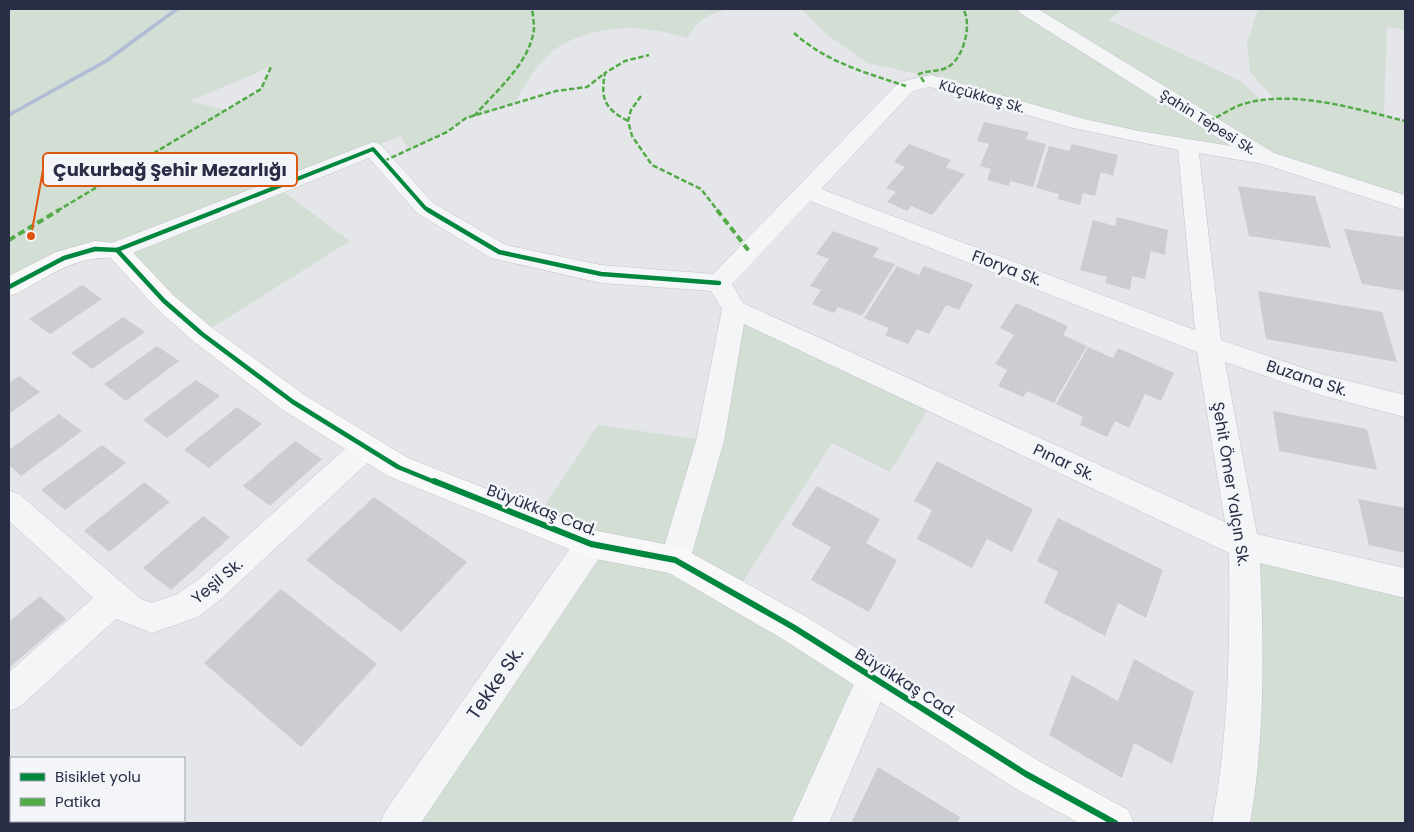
<svg xmlns="http://www.w3.org/2000/svg" width="1414" height="832" viewBox="0 0 1414 832" font-family="Poppins,sans-serif">
	<style>
		.green { fill: #d3ded5; fill-rule: evenodd }
		.lines { fill: none; stroke-linecap: round; stroke-linejoin: round }
		.stream { fill: #b1bdd7; fill-rule: evenodd }
		.building { fill: #cccdd3 }
		.street-casing { stroke: #c2c3c8; stroke-width: 1 }
		.secondary-casing { stroke: #c2c3c8; stroke-width: 1 }
		.street { fill: #f4f5f7; fill-rule: evenodd }
		.secondary { fill: #f8f8f8; fill-rule: evenodd }
		.quiet-far1 { stroke: #53ab47; stroke-width: 2.5; stroke-dasharray: 5.5 2.5; stroke-linecap: butt }
		.quiet { stroke: #53ab47; stroke-width: 4; stroke-dasharray: 7 4; stroke-linecap: butt }
		.cycleway-far2-casing { stroke: #f3f5f9; stroke-width: 6 }
		.cycleway-far1-casing { stroke: #f3f5f9; stroke-width: 8 }
		.cycleway-casing { stroke: #f3f5f9; stroke-width: 9 }
		.cycleway-far2 { stroke: #00873e; stroke-width: 4 }
		.cycleway-far1 { stroke: #00873e; stroke-width: 4.5 }
		.cycleway { stroke: #00873e; stroke-width: 6 }
		.labels { text-anchor: middle; dominant-baseline: central; stroke-width: 5; stroke-linejoin: round; paint-order: stroke }
		.far-street-label { font-size: 14px; fill: #292e46; stroke: #f3f5f9 }
		.street-label { font-size: 16px; fill: #292e46; stroke: #f3f5f9 }
		.near-street-label { font-size: 19px; fill: #292e46; stroke: #f3f5f9 }
		.leader { fill: none; stroke: #de570f; stroke-width: 2 }
		.callout-dot { fill: #de570f; stroke: #f3f5f9; stroke-width: 2 }
		.callout { fill: #f3f5f9; stroke: #de570f; stroke-width: 2 }
		.callout-label { font-size: 18px; text-anchor: middle; font-weight: bold; fill: #292e46 }
	</style>
	<rect width="100%" height="100%" fill="#e5e6ea"/>
	<g class="green">
		<path d="M9 9H731C710 14 697 18 688 38 675 35 663 31 650 30 621 25 585 31 560 46 542 56 524 85 515 103L466 118 447 132 410 150 400 136 277 187 350 241 202 334 117 250 20 280 9 287ZM271 67 261 89 227 110 189 101Z"/>
		<polygon points="801,9 1122,9 1109,20 1241,81 1262,101 1274,99 1250,72 1247,43 1258,9 1405,9 1405,30 1387,27 1384,116 1405,121 1405,203 1266,158 1188,146 924,82 918,74 868,63 826,34"/>
		<polygon points="734,309 933,401 890,472 832,443 735,594 874,678 810,823 399,823 591,544 535,521 598,425 710,441"/>
		<polygon points="1244,545 1405,583 1405,823 1231,823 1238,784"/>
	</g>
	<g class="lines">
		<polygon class="stream" points="174,9 180,9 108,62 9,117 9,113 104,60"/>
	</g>
	<g class="building">
		<polygon points="984,122 1029,132 1026,139 1046,144 1033,187 1010,181 1009,186 987,180 991,169 980,166 989,144 977,141"/>
		<polygon points="909,144 951,160 946,167 965,174 932,215 911,206 907,211 887,202 896,192 886,188 905,167 894,162"/>
		<polygon points="1072,144 1118,155 1113,176 1101,172 1095,196 1083,193 1080,205 1058,199 1059,194 1036,188 1049,146 1069,151"/>
		<polygon points="1238,186 1315,196 1331,248 1249,236"/>
		<polygon points="1117,217 1168,230 1165,255 1151,251 1145,279 1132,276 1130,290 1105,283 1107,277 1080,270 1093,220 1115,226"/>
		<polygon points="1344,229 1405,237 1405,291 1362,284"/>
		<polygon points="833,231 879,248 873,257 895,264 862,316 838,307 834,313 812,304 821,290 810,286 829,259 816,254"/>
		<polygon points="897,266 919,275 924,266 973,284 959,310 946,305 929,334 917,329 908,344 885,335 889,328 864,318"/>
		<polygon points="82,285 102,299 50,334 29,319"/>
		<polygon points="1258,291 1382,312 1397,362 1266,339"/>
		<polygon points="1016,303 1068,326 1063,335 1087,346 1054,403 1027,391 1023,397 998,386 1007,370 995,364 1014,335 1000,328"/>
		<polygon points="123,317 145,332 92,369 71,353"/>
		<polygon points="157,346 179,361 126,401 104,384"/>
		<polygon points="1088,347 1113,358 1118,348 1174,373 1161,401 1145,394 1129,428 1115,421 1107,437 1080,425 1083,417 1056,404"/>
		<polygon points="19,376 40,392 9,414 9,383"/>
		<polygon points="196,380 220,396 167,438 143,420"/>
		<polygon points="237,407 262,424 209,468 184,450"/>
		<polygon points="1273,411 1367,429 1377,470 1279,451"/>
		<polygon points="59,414 82,431 21,476 9,465 9,450"/>
		<polygon points="295,441 322,459 270,506 243,486"/>
		<polygon points="102,445 126,463 65,510 41,490"/>
		<polygon points="937,461 1033,509 1012,552 987,539 972,568 917,539 932,510 914,501"/>
		<polygon points="144,482 170,502 109,552 84,531"/>
		<polygon points="817,486 880,519 866,543 897,560 869,612 811,580 831,547 791,525"/>
		<polygon points="374,497 467,562 401,632 306,560"/>
		<polygon points="1358,499 1405,508 1405,553 1369,545"/>
		<polygon points="203,516 230,537 171,590 143,568"/>
		<polygon points="1058,518 1163,570 1146,618 1118,603 1105,636 1044,603 1058,572 1037,561"/>
		<polygon points="281,589 377,664 301,747 204,663"/>
		<polygon points="40,596 66,619 9,668 9,622"/>
		<polygon points="1134,659 1194,692 1172,764 1134,743 1122,778 1049,735 1072,675 1118,701"/>
		<polygon points="878,767 960,817 957,823 851,823"/>
		<polygon points="32,821 80,821 86,823 30,823"/>
	</g>
	<g class="lines">
		<g class="street-casing">
			<g id="street">
				<path d="M1017 9H1038L1274 153 1405 195V210L1263 164 1199 153 1221 340 1321 374 1405 395V417L1320 395 1225 362 1257 534 1405 568V598L1260 563C1264 649 1265 738 1250 823H1212C1229 734 1230 643 1229 553L744 324 724 441 690 560 686 570 675 574 664 570 660 560 696 441 722 309 711 291 601 283 491 258 417 213 369 158 125 256 117 258 109 256 105 250 109 244 373 142 380 144 433 203 506 245 601 265 713 274 899 82 931 75 1084 119 1139 131 1231 146 1020 13ZM930 87 1073 128 1178 150 1195 330 821 189 913 91ZM810 201 1197 352 1225 522 743 303 732 284Z"/>
				<polygon points="366,435 376,439 380,447 376,455 221,599 198,617 152,633 116,619 21,706 9,711 9,672 93,598 9,521 9,490 19,494 141,599 152,603 177,594 199,579 356,439"/>
				<polygon points="591,530 602,534 606,544 602,554 421,823 380,823 386,810 580,534"/>
				<polygon points="874,661 886,666 891,678 829,823 791,823 862,666"/>
			</g>
		</g>
		<g class="secondary-casing">
			<path id="secondary" d="M95 241 125 244 173 295 211 327 303 394 408 458 592 530 675 546 686 550 805 616 1039 761 1128 810 1134 823H1079L1013 787 781 638 669 573 591 558 388 476 283 410 193 341 155 307 111 258C76 256 47 277 18 293L9 296V276L56 252Z"/>
		</g>
		<use href="#street" class="street"/>
		<use href="#secondary" class="secondary"/>
		<g class="quiet-far1">
			<path d="M794 33C826 62 866 73 906 86"/>
			<path d="M924 82 919 74C928 70 937 72 946 68 963 61 973 24 963 9"/>
			<polyline points="641,96 631,110 628,121 632,136 652,165 701,189 718,211"/>
			<path d="M474 116C496 91 530 63 534 29 534 23 533 15 532 9"/>
			<path d="M628 121C605 109 600 99 605 73L625 61 649 55"/>
			<path d="M1209 121C1220 116 1231 108 1243 104 1293 89 1356 109 1405 121"/>
			<polyline points="384,161 447,132 466,118 556,91 587,87 605,73"/>
			<polyline points="57,211 261,89 271,67"/>
		</g>
		<g class="quiet">
			<polyline points="717,210 749,251"/>
			<polyline points="9,240 59,210"/>
		</g>
		<g class="cycleway-far2-casing">
			<polyline id="cycleway-far2" points="216,211 373,149 425,208 430,211"/>
		</g>
		<g class="cycleway-far1-casing">
			<g id="cycleway-far1">
				<polyline points="428,210 499,252 601,274 719,283"/>
				<polyline points="117,250 164,301 202,334 293,402 398,467 437,483"/>
				<polyline points="9,287 64,258 95,249 117,250 219,210"/>
			</g>
		</g>
		<g class="cycleway-casing">
			<polyline id="cycleway" points="434,481 591,544 675,560 793,627 1026,774 1115,823"/>
		</g>
		<use href="#cycleway-far2" class="cycleway-far2"/>
		<use href="#cycleway-far1" class="cycleway-far1"/>
		<use href="#cycleway" class="cycleway"/>
	</g>
	<g class="labels">
		<g class="far-street-label">
			<text transform="translate(982 96) rotate(16)">Küçükkaş Sk.</text>
			<text transform="translate(1208 122) rotate(32)">Şahin Tepesi Sk.</text>
		</g>
		<g class="street-label">
			<text transform="translate(1007 268) rotate(21)">Florya Sk.</text>
			<text transform="translate(1307 378) rotate(18)">Buzana Sk.</text>
			<text transform="translate(1064 462) rotate(25)">Pınar Sk.</text>
			<text transform="translate(1231 484) rotate(81)">Şehit Ömer Yalçın Sk.</text>
			<text transform="translate(542 510) rotate(21)">Büyükkaş Cad.</text>
			<text transform="translate(217 581) rotate(-40)">Yeşil Sk.</text>
			<text transform="translate(906 683) rotate(32)">Büyükkaş Cad.</text>
		</g>
		<g class="near-street-label">
			<text transform="translate(495 683) rotate(-55)">Tekke Sk.</text>
		</g>
	</g>
	<path class="leader" d="M31 236L43 170"/>
	<circle class="callout-dot" cx="31" cy="236" r="5"/>
	<rect class="callout" x="43" y="153" width="254" height="33" rx="5"/>
	<g class="callout-label">
		<text x="170" y="176">Çukurbağ Şehir Mezarlığı</text>
	</g>
	<rect width="1414" height="832" fill="none" stroke="#292e46" stroke-width="20"/>
	<rect x="10" y="757" width="175" height="65" fill="#f3f5f9" stroke="#a2a5b1"/>
	<rect x="20" y="773" width="25" height="8" fill="#00873e" stroke="#a2a5b1"/>
	<text x="55" y="782" font-size="15" fill="#292e46">Bisiklet yolu</text>
	<rect x="20" y="798" width="25" height="8" fill="#53ab47" stroke="#a2a5b1"/>
	<text x="55" y="807" font-size="15" fill="#292e46">Patika</text>
</svg>
